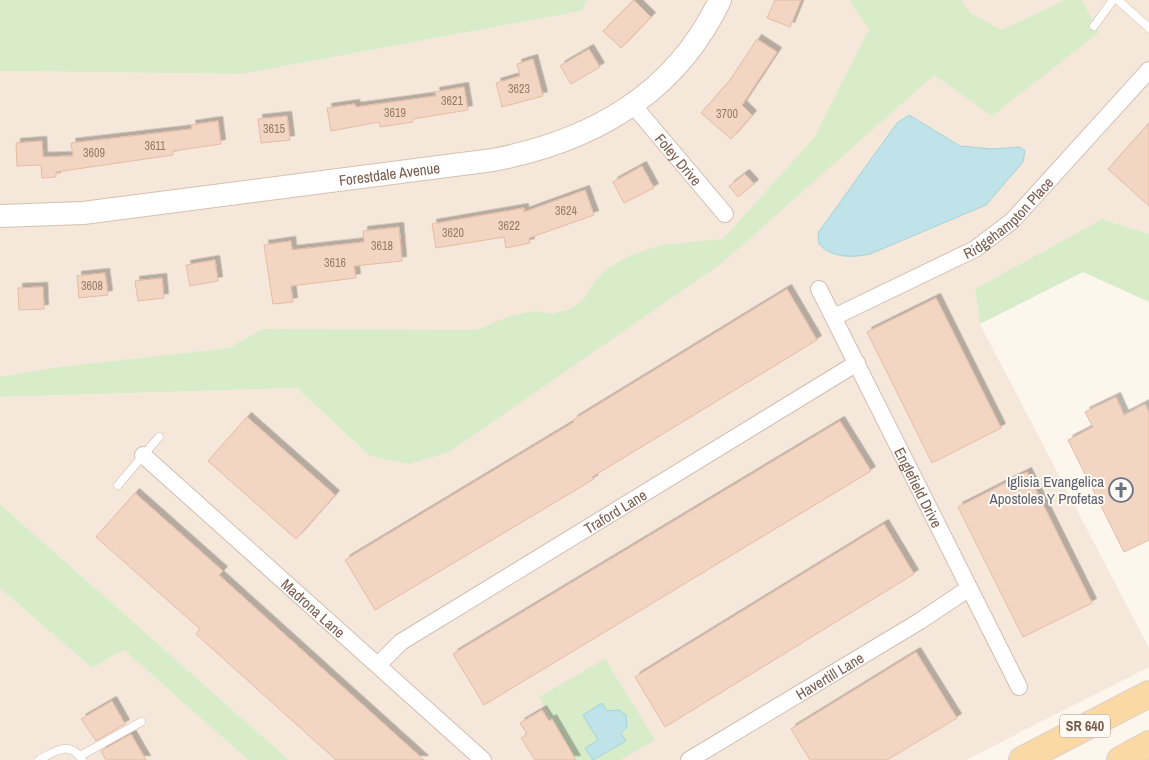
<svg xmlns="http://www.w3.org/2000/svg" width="1149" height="760" viewBox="0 0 1149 760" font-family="'Archivo Narrow',sans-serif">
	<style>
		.residential { fill: #f5e8da }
		.green { fill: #d8ecc9 }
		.water { fill: #bfe3e8; stroke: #a5d3da }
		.building { fill: #f3d5c3; stroke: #e6bba3; filter: url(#shadow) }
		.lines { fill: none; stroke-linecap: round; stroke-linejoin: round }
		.lane-casing { stroke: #d1beb0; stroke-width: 9 }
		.street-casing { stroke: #d1beb0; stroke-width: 18 }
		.secondary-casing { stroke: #d6c0b0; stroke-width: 24 }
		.primary-casing { stroke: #dad1cd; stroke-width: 28 }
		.lane { stroke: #fff; stroke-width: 8 }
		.street { stroke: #fff; stroke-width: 16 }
		.secondary { stroke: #fff; stroke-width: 22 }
		.primary { stroke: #fbd9a5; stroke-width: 26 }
		.labels { text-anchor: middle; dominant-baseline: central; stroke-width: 4; stroke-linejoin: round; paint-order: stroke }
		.number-label { font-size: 12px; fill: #987a6a }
		.shield { fill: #fffaf3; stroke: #a28b7f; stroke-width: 1 }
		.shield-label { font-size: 14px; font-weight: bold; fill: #7a5c4d }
		.street-label { font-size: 15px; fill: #7a5c4d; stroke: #fffaf3 }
		.worship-label { font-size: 15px; fill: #5b616d; stroke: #fffaf3; text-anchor: end }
	</style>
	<defs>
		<filter id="shadow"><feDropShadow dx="4.5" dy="-4.5" stdDeviation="0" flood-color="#0004"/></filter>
	</defs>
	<rect width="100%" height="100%" fill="#fdf6ec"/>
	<g class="residential">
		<polygon points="587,0 1073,0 1099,32 1082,0 1149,0 1149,234 1102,219 975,290 980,324 1149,648 1149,667 966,760 289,760 0,504 0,397 297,388 370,456 467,360 215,380 0,377 0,71 242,74 582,11"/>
		<polygon points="0,588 92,668 124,650 248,760 0,760"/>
	</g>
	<g class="green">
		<polygon points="0,0 587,0 582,11 242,74 0,71"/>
		<polygon points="849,0 961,0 970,13 1002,30 1065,0 1082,0 1099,32 992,116 934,75 722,263 449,452 409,464 370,456 297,388 0,397 0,377 60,367 229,348 263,329 476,330 510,316 534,311 552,314 570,309 585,298 594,282 608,268 629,256 662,245 723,239 814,138 869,29"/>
		<polygon points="1102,219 1149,234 1149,302 1083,272 980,324 975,289"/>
		<polygon points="0,504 289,760 248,760 124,650 92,668 0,588"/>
		<polygon points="605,659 655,740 620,760 576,760 539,697"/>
	</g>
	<g class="water">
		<path d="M909 115 960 146 992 149 1020 147 1025 151 1023 162 986 205 870 254C853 258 831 258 819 244L818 233 897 123Z"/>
		<polygon points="602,703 607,711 619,710 626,715 627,726 621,734 626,741 593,760 585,748 598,740 583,715"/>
	</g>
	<g class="building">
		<polygon points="634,0 651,17 621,48 603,31"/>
		<polygon points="775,0 801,0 790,27 767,18"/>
		<polygon points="757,39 777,52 742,105 752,115 731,139 701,113 730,80"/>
		<polygon points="589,49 600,67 571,84 560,66"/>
		<polygon points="533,59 543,96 502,107 496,83 520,76 517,64"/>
		<polygon points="464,87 468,110 413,119 413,122 380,127 379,122 331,131 327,108 355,104 356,107 436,96 435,92"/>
		<polygon points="287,116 290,140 261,143 258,119"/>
		<polygon points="218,121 221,144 173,151 173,155 56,172 56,177 42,178 41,165 17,166 16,143 42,141 43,157 73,156 71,143 192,129 191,125"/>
		<polygon points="1149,123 1149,206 1108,169"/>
		<polygon points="642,166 654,188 624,203 613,182"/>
		<polygon points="745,174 754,184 738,197 729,186"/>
		<polygon points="585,190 594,215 529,238 530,243 506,248 504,237 436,248 432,224 524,208 524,212"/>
		<polygon points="399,227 402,261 354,266 356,278 291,286 293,302 273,304 264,245 291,241 292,250 364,242 363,231"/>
		<polygon points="215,260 218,281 190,286 186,265"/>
		<polygon points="105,273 108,295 79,298 77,276"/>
		<polygon points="162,278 164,298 138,301 135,281"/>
		<polygon points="43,287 44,309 19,310 18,288"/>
		<polygon points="787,289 817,340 592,477 594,479 375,610 345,560 574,422 573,420"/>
		<polygon points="936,298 1001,428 932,463 867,332"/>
		<polygon points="1116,397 1124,415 1145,404 1149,413 1149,540 1124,552 1068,440 1093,427 1085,412"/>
		<polygon points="247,417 335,495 296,539 208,461"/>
		<polygon points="840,421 871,471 484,705 453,654"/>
		<polygon points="1027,472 1092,603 1023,637 958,507"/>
		<polygon points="135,493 223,571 219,575 424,760 336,760 196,634 200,629 96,537"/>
		<polygon points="884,524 914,574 665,727 635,677"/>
		<polygon points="916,652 957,718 887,760 810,760 791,729"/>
		<polygon points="112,701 125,724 96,741 81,719"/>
		<polygon points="542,710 549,721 552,719 576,760 535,760 521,738 527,734 520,723"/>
		<polygon points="131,734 146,760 106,760 101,751"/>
	</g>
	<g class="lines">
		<g class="lane-casing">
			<g id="lane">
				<polyline points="1118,0 1149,28"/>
				<polyline points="1094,26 1113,0"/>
				<polyline points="118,485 159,437"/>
				<polyline points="80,756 141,722"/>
				<path d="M39 760C55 751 70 740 82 760"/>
			</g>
		</g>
		<g class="street-casing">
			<g id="street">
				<path id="s1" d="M633 105 725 214"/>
				<path id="s2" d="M819 289 1019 687"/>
				<path id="s3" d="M834 317 975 249 1012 221 1149 70"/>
				<path id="s4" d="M143 455 483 760"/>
				<path id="s5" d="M379 664 401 642 857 363"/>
				<path id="s6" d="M689 760 920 621 968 589"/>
			</g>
		</g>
		<g class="secondary-casing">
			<g id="secondary">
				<path id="s7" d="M0 216 83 213 493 160C592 141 675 95 720 0"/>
			</g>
		</g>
		<g class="primary-casing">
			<g id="primary">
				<polyline points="1022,760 1149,694"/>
				<polyline points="1120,760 1149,744"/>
			</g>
		</g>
		<use href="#lane" class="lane"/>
		<use href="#street" class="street"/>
		<use href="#secondary" class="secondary"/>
		<use href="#primary" class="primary"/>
	</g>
	<defs>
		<g id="church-ring" transform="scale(1.25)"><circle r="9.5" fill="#fffaf3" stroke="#6b7280" stroke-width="1.5"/><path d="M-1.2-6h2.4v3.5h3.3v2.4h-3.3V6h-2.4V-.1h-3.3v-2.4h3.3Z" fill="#6b7280"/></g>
	</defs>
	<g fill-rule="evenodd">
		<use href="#church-ring" x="1121" y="490"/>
	</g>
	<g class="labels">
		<g class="number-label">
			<text x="519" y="89">3623</text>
			<text x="452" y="101">3621</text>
			<text x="395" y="113">3619</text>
			<text x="727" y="114">3700</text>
			<text x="274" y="129">3615</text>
			<text x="155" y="146">3611</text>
			<text x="94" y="153">3609</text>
			<text x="566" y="211">3624</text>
			<text x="509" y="226">3622</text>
			<text x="453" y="233">3620</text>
			<text x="382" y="246">3618</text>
			<text x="335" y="263">3616</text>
			<text x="92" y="286">3608</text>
		</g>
		<rect class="shield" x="1060" y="714.5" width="50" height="23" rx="4"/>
		<g class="shield-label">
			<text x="1085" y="726">SR 640</text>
		</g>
		<g class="street-label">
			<text stroke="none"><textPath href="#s1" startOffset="71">Foley Drive</textPath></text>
			<text stroke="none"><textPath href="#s7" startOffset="392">Forestdale Avenue</textPath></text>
			<text stroke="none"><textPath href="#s3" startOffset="202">Ridgehampton Place</textPath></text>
			<text stroke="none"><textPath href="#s2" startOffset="222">Englefield Drive</textPath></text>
			<text stroke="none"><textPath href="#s5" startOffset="282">Traford Lane</textPath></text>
			<text stroke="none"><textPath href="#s4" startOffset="229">Madrona Lane</textPath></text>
			<text stroke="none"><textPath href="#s6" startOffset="164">Havertill Lane</textPath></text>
		</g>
		<g class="worship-label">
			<text x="1104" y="481">Iglisia Evangelica<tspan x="1104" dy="17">Apostoles Y Profetas</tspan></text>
		</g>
	</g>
</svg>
